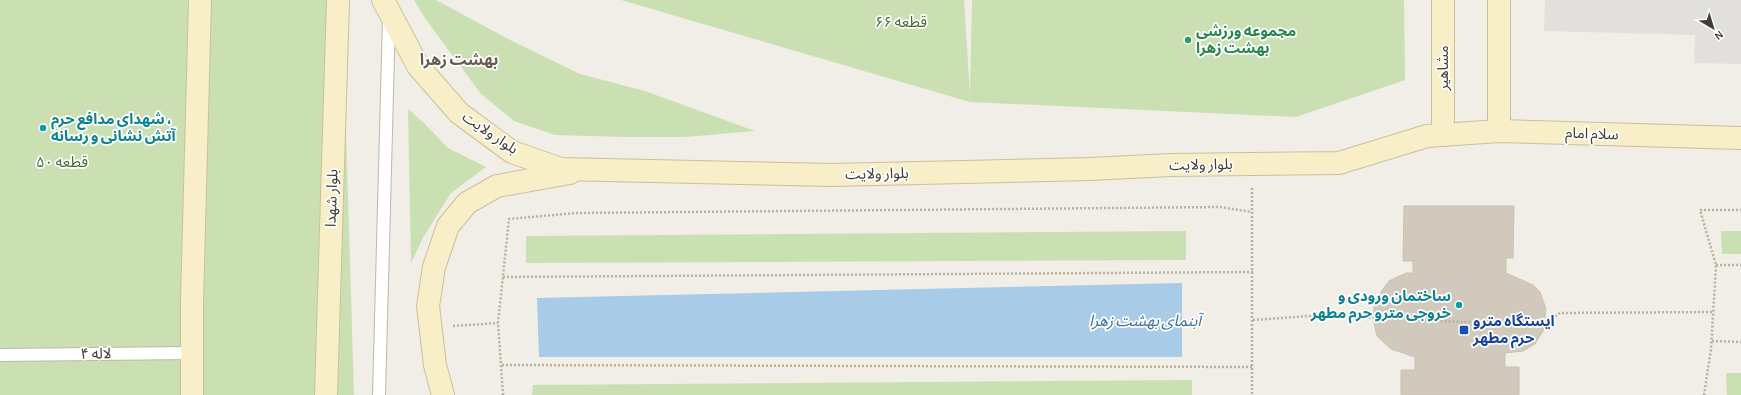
<svg xmlns="http://www.w3.org/2000/svg" width="1741" height="395" viewBox="0 0 1741 395" font-family="'Alegreya Sans','Noto Sans Arabic',sans-serif">
	<style>
		.green { fill: #cae0b3 }
		.parking { fill: #e2e0dd }
		.water { fill: #a8cbe7 }
		.building { fill: #d1c9bc; stroke: #cbc1b0 }
		.lines { fill: none; stroke-linecap: round; stroke-linejoin: round }
		.lane-casing { stroke: #beb8ac; stroke-width: 14 }
		.secondary-casing { stroke: #cbc09a; stroke-width: 24 }
		.path { stroke: #bbb19c; stroke-width: 2.5; stroke-dasharray: 2 2; stroke-linecap: butt }
		.lane { stroke: #fff; stroke-width: 12 }
		.secondary { stroke: #f8eec8; stroke-width: 22 }
		.leisure-dot { fill: #2e9e5b; stroke: #fff; stroke-width: 1.5 }
		.culture-dot { fill: #0f9aa8; stroke: #fff; stroke-width: 1.5 }
		.transit-dot { fill: #1a4fb4; stroke: #fff; stroke-width: 1.5 }
		.labels { text-anchor: middle; dominant-baseline: central; stroke-width: 3.5; stroke-linejoin: round; paint-order: stroke }
		.park-label { font-size: 15px; fill: #456d30; stroke: #fff }
		.leisure-label { font-size: 15px; font-weight: bold; fill: #27864d; stroke: #fff; text-anchor: start }
		.street-label { font-size: 15px; fill: #423e36; stroke: #fff }
		.culture-label { font-size: 15px; font-weight: bold; fill: #0d838f; stroke: #fff; text-anchor: start }
		.transit-label { font-size: 15px; font-weight: bold; fill: #164399; stroke: #fff; text-anchor: start }
		.neighbourhood-label { font-size: 16px; font-weight: bold; fill: #645c4e; stroke: #fff }
		.water-label { font-size: 16px; font-style: italic; fill: #3c73a1; stroke: #fff }
	</style>
	<rect width="100%" height="100%" fill="#f0eee6"/>
	<g class="green">
		<polygon points="0,0 342,0 354,395 0,395"/>
		<polygon points="414,0 436,0 512,41 580,74 645,91 755,131 685,137 626,137 555,135 514,121 481,94 424,17"/>
		<polygon points="621,0 964,0 970,94 972,0 1404,0 1405,80 1296,117 970,102"/>
		<polygon points="408,109 423,122 448,148 486,167 451,193 424,236 411,263"/>
		<polygon points="1186,231 1186,260 526,263 526,236"/>
		<polygon points="1721,231 1741,231 1741,254 1722,254"/>
		<polygon points="1726,373 1741,373 1741,395 1727,395"/>
		<polygon points="1192,380 1192,395 532,395 533,385"/>
	</g>
	<polygon class="parking" points="1545,0 1741,0 1741,64 1694,63 1695,35 1544,31"/>
	<polygon class="water" points="1182,283 1182,357 539,357 537,298"/>
	<polygon class="building" points="1404,206 1514,206 1513,258 1506,258 1506,273 1533,285 1540,292 1546,309 1543,331 1535,344 1523,351 1505,353 1505,367 1519,367 1519,395 1401,395 1401,370 1415,370 1415,357 1391,349 1377,336 1373,318 1375,300 1389,281 1406,273 1413,273 1413,261 1403,261"/>
	<g class="lines">
		<g class="lane-casing">
			<g id="lane">
				<polyline points="0,355 191,353"/>
				<polyline points="379,395 389,18"/>
			</g>
		</g>
		<g class="secondary-casing">
			<g id="secondary">
				<polyline points="383,0 418,66 459,113 512,152 561,169 832,175 1089,169 1171,165 1339,163 1427,136 1499,131 1741,138"/>
				<polyline points="1443,0 1443,135"/>
				<polyline points="1499,131 1499,0"/>
				<polyline points="192,395 192,302 200,0"/>
				<polyline points="326,395 338,0"/>
				<polyline points="443,395 435,365 428,306 434,267 448,226 467,203 497,186 570,173"/>
			</g>
		</g>
		<g class="path">
			<polyline points="1252,188 1252,395"/>
			<polyline points="1716,265 1741,265"/>
			<polyline points="503,277 1253,272"/>
			<polyline points="1253,320 1338,314 1373,318 1463,322 1545,322 1560,313 1714,312"/>
			<polyline points="453,326 498,323"/>
			<polyline points="1712,341 1741,342"/>
			<polyline points="502,365 1252,367"/>
			<polyline points="503,395 498,323 509,219 576,213 1220,207 1252,212"/>
			<polyline points="1704,395 1711,349 1716,265 1700,210 1741,210"/>
		</g>
		<use href="#lane" class="lane"/>
		<use href="#secondary" class="secondary"/>
	</g>
	<circle class="leisure-dot" cx="1188" cy="40" r="4"/>
	<g class="culture-dot">
		<circle cx="43" cy="128" r="4"/>
		<circle cx="1459" cy="305" r="4"/>
	</g>
	<rect class="transit-dot" x="1459" y="325" width="10" height="10" rx="2"/>
	<g class="labels">
		<g class="park-label">
			<text x="901" y="22">قطعه ۶۶</text>
			<text x="62" y="162">قطعه ۵۰</text>
		</g>
		<g class="leisure-label">
			<text x="1196" y="31">مجموعه ورزشی<tspan x="1196" dy="17">بهشت زهرا</tspan></text>
		</g>
		<g class="street-label">
			<text transform="translate(1443 68) rotate(-90)">مشاهیر</text>
			<text transform="translate(490 133) rotate(34)">بلوار ولایت</text>
			<text transform="translate(1592 134) rotate(2)">سلام امام</text>
			<text transform="translate(1201 165) rotate(-1)">بلوار ولایت</text>
			<text transform="translate(877 174) rotate(-1)">بلوار ولایت</text>
			<text transform="translate(332 198) rotate(-88)">بلوار شهدا</text>
			<text transform="translate(96 354) rotate(-1)">لاله ۴</text>
		</g>
		<g class="culture-label">
			<text x="51" y="119">شهدای مدافع حرم ،<tspan x="51" dy="17">آتش نشانی و رسانه</tspan></text>
			<text x="1451" y="296" text-anchor="end">ساختمان ورودی و<tspan x="1451" dy="17">خروجی مترو حرم مطهر</tspan></text>
		</g>
		<g class="transit-label">
			<text x="1473" y="321">ایستگاه مترو<tspan x="1473" dy="17">حرم مطهر</tspan></text>
		</g>
		<g class="neighbourhood-label">
			<text x="459" y="60">بهشت زهرا</text>
		</g>
		<g class="water-label">
			<text x="1145" y="321">آبنمای بهشت زهرا</text>
		</g>
	</g>
	<g transform="translate(1713 28) rotate(142)" stroke="#ffffff" stroke-width="3" paint-order="stroke">
	<path d="M0-3L7 15L0 10L-7 15Z" fill="#423e36"/>
	<text y="-6" font-size="11" font-weight="bold" text-anchor="middle" fill="#423e36">N</text>
	</g>
</svg>
